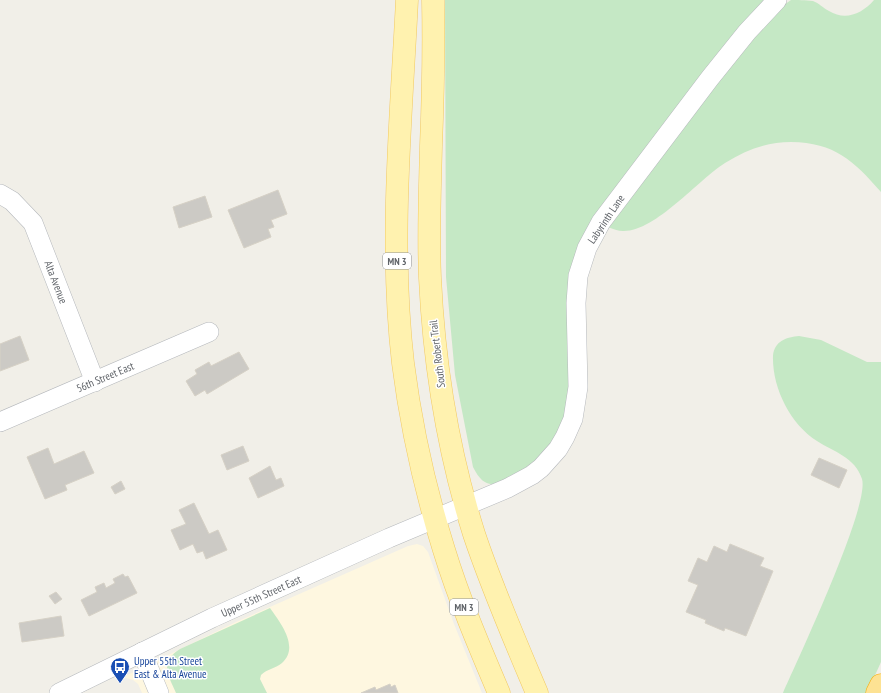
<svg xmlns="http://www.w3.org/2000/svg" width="881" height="693" viewBox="0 0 881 693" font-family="'PT Sans Narrow',sans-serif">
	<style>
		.commercial { fill: #fef7e0 }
		.green { fill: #c5e8c5 }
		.building { fill: #cccac5; stroke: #d6d1c6 }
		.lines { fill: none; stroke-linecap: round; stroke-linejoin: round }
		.minor-casing { stroke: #b5b8bc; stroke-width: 20 }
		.major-casing { stroke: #f2c960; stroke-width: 23 }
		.highway-casing { stroke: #f9ab00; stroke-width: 23 }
		.minor { stroke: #fff; stroke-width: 19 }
		.major { stroke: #fff2af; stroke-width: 22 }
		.highway { stroke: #fde293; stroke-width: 22 }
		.labels { text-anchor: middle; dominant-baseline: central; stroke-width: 3; stroke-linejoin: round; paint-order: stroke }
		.shield { fill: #fff; stroke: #8f9295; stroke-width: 1 }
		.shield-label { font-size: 10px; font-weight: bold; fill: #5f6368 }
		.street-label { font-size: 11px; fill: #5f6368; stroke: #fff }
		.transit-label { font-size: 11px; fill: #164399; stroke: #fff; text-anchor: start }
	</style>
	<rect width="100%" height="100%" fill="#f1efe8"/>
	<polygon class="commercial" points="417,544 423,546 428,552 454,624 482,693 142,693 138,684 133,680 126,678 119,679 236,622 408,546"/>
	<g class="green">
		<path d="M445 0H767L595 218 563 423C556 437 548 452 536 462 531 466 524 469 518 473 497 484 486 493 473 467L455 375 446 277Z"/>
		<path d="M791 0C797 0 806 0 813 1 819 3 823 8 829 11 845 21 862 14 874 0H881V192C853 160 835 143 791 142 767 142 746 150 725 163 698 180 655 232 623 231 618 231 613 229 608 227L735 59 781 7Z"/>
		<path d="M799 336 821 340 867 362H881V662L867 693H783C798 659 870 506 862 479 855 457 834 452 817 441 790 424 772 387 773 356 774 341 787 337 799 336Z"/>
		<path d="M270 608C280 622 300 647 282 663 276 668 267 669 261 675L260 679 267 693H176C168 675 159 662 180 649Z"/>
	</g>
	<g class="building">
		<polygon points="278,190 287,214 271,220 274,227 268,229 271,237 244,248 228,210"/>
		<polygon points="205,196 212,217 179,228 173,207"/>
		<polygon points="20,336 29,360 0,371 0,344"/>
		<polygon points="239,352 249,369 207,394 205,390 195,396 186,381 197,374 195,370 209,362 211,366"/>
		<polygon points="243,446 249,461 227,470 221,455"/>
		<polygon points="48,448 54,464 84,451 94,473 65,485 67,490 45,499 27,457"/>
		<polygon points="819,458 847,470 839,488 811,475"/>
		<polygon points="270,466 276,480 281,478 284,486 258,498 249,478"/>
		<polygon points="121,481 125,489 115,494 111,487"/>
		<polygon points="194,503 209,534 218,530 227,550 206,559 203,551 197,553 193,544 180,550 171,530 186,524 179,510"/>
		<polygon points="730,544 764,558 760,566 773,571 746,636 725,628 724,631 705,623 706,620 686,612 698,585 688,581 698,558 707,562 714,546 727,552"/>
		<polygon points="123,574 125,577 128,576 137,593 89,616 81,600 97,592 95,587 104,583 106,588 115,583 113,579"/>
		<polygon points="56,592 62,599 55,604 49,596"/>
		<polygon points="61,616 64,636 22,642 19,623"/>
		<polygon points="390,684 391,687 395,685 398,693 361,693 375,687 376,690"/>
	</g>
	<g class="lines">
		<g class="minor-casing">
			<g id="minor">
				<polyline points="0,194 12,201 33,223 95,382"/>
				<polyline points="0,422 209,332"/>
				<polyline points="142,652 159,693"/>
				<polyline points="59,693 212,618 389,538 508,488 532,475 541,468 558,449 565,437 573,419 578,387 576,303 578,276 587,248 601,222 710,78 747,32 777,0"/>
			</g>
		</g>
		<g class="major-casing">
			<g id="major">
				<path d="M407 0C401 120 389 243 403 363 411 426 425 489 444 550 459 599 479 646 499 693"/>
				<path d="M433 0C434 49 433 97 431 146 430 190 428 234 430 278 434 364 448 451 474 534 492 588 515 641 537 693"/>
			</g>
		</g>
		<g class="highway-casing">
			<polyline id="highway" points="877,693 881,685"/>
		</g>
		<use href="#minor" class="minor"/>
		<use href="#major" class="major"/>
		<use href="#highway" class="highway"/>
	</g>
	<defs>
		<g id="bus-pin" transform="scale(1)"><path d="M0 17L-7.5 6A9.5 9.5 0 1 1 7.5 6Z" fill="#1a4fb4" stroke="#fff"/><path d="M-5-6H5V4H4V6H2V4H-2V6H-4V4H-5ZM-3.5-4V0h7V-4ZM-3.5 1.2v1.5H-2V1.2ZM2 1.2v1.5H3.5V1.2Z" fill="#fff"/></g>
	</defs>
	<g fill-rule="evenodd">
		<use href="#bus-pin" x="120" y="667"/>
	</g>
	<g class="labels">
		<g class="shield">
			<rect x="383" y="253" width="28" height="16" rx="3"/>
			<rect x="450" y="599" width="28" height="16" rx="3"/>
		</g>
		<g class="shield-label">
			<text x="397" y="261">MN 3</text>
			<text x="464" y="607">MN 3</text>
		</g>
		<g class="street-label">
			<text transform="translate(606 219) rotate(-56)">Labyrinth Lane</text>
			<text transform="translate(56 282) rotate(69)">Alta Avenue</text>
			<text transform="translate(437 354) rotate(-97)">South Robert Trail</text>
			<text transform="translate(105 377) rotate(-23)">56th Street East</text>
			<text transform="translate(261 596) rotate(-24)">Upper 55th Street East</text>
		</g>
		<g class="transit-label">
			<text x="134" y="661">Upper 55th Street<tspan x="134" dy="13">East &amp; Alta Avenue</tspan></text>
		</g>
	</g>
</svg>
